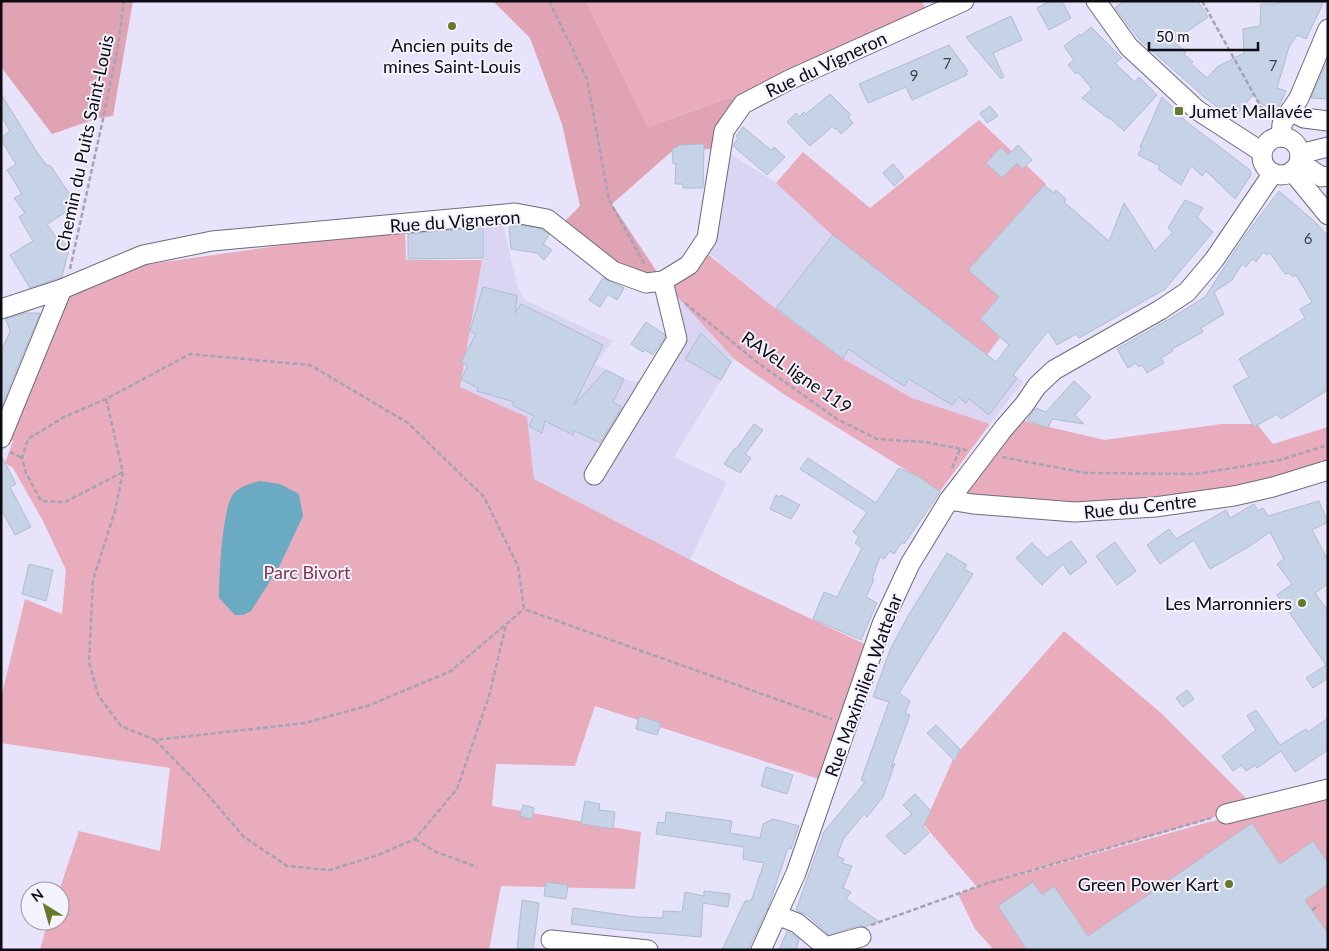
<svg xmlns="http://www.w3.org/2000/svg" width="1329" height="951" viewBox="0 0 1329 951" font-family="Lato,sans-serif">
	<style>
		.built { fill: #dad5f2 }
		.green { fill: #e9acbc }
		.forest { fill: #dfa3b3 }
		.water { fill: #6baac3 }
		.building { fill: #c6d3e7; stroke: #afbcd0 }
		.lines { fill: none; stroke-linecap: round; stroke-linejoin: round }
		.minor-casing { stroke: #6e6a7e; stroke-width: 21 }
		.path { stroke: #a5a2b4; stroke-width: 2.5; stroke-dasharray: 5 2.5; stroke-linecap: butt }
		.minor { stroke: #fff; stroke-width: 19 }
		.minor-bridge-casing { stroke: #6e6a7e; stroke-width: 21; stroke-linecap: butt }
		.minor-bridge { stroke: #fff; stroke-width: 19 }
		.poi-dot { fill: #657a2b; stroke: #f4f2fc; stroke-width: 2 }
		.labels { text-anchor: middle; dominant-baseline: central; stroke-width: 4; stroke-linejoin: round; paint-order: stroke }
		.number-label { font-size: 15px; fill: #3b3d48 }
		.poi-label { font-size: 18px; fill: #0d0b13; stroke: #f4f2fc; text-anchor: end }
		.street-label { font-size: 18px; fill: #0d0b13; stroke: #f4f2fc }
		.park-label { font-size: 18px; fill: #80374e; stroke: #f4f2fc }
	</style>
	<rect width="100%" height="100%" fill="#e7e3fa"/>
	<g class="built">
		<polygon points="721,148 776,183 832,235 1023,382 990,424 912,398 842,358 776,309 706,251"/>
		<polygon points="502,219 518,289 525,300 613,341 595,364 629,381 651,382 677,339 663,281 734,359 674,457 727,482 690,560 534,479 527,417 460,387 482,260 483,227"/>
	</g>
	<g class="green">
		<polygon points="586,1 922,1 929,17 743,104 729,98 648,127"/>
		<polygon points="979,120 1046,184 969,269 1019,313 987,355 832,235 776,183 803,152 870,208"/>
		<polygon points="405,228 406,260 482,260 460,387 527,417 534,479 739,585 869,646 828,782 595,706 575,766 496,764 492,806 641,832 635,889 501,886 489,950 40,950 48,921 60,921 60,891 59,891 79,831 160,851 170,768 1,743 1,698 25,599 62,614 66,570 43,521 13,468 5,463 13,441 9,439 68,294 143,265"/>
		<polygon points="705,252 776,309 842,358 912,398 990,424 940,491 785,395 734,359 663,281"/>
		<polygon points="1012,418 1104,440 1222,424 1257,424 1273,444 1328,427 1328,468 1133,508 949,500"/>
		<polygon points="1064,631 1161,713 1248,800 1210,819 986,884 1328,789 1328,950 994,950 975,929 958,894 977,887 924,825 954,757"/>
	</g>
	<g class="forest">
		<polygon points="1,1 133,1 113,116 99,118 52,134 1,67"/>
		<polygon points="493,1 586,1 648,127 729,98 743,104 721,148 671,152 612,204 663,281 623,274 558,228 580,206 562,124 530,38"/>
	</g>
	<path class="water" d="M260 481 280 484 299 494 303 516 279 567 251 611 243 615H235L219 598C219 579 222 503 235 492 242 486 252 483 260 481Z"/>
	<g class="building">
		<polygon points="1050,1 1062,1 1071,18 1049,30 1037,8"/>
		<polygon points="1124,1 1198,1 1208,17 1173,41 1186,52 1184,54 1193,62 1191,64 1207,78 1217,67 1244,53 1243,29 1260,26 1261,4 1278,4 1278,1 1324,1 1306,39 1297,35 1289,47 1277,88 1286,91 1276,113 1259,102 1254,94 1235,116 1230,117 1203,96 1140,40 1115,8"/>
		<polygon points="1011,16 1022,40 993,53 1004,77 1001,79 966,37"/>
		<polygon points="1091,27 1122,58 1115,63 1135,82 1139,77 1157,95 1124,131 1110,118 1109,119 1082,98 1092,89 1078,72 1076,74 1068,65 1074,60 1064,46 1080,34 1081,36"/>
		<polygon points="949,45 968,71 966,72 967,75 912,100 906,87 868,103 859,84"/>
		<polygon points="1328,59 1328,99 1311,98"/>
		<polygon points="1,94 35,149 47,166 50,165 77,205 47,224 59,242 62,240 69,249 62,277 30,288 10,255 33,241 19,217 25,213 14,198 22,194 7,170 16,164 1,140 1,138 10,131 1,116"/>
		<polygon points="830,94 851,115 848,117 853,123 841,134 836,128 835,129 833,126 810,146 787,122 796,113 799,117 804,112 806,114"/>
		<polygon points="1162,97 1188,123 1250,170 1251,175 1235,199 1206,171 1202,176 1191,166 1181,185 1158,169 1160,166 1138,155 1142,147 1140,147"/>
		<polygon points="990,106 998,116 987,123 980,113"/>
		<polygon points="743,127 771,150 774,147 785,157 767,175 733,146 738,138 736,136"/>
		<polygon points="704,144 703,188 683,188 683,184 675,184 676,163 673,164 672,149 680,145"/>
		<polygon points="1018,145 1032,160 1022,169 1017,163 1002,178 986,163 1001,147 1008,155"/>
		<polygon points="893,164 904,177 894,186 883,173"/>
		<polygon points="1044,185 1054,193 1056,190 1066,199 1064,202 1109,241 1124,203 1155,251 1173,232 1168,228 1185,200 1203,208 1197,217 1213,232 1165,289 1079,338 1076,334 1057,345 1048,331 1013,375 1017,378 989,415 969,399 966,403 959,397 952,405 909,379 904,386 862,359 849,349 843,359 776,308 833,235 996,362 1009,345 980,319 999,297 968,270"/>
		<polygon points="1279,191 1316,223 1328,236 1328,390 1281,419 1277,414 1254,427 1233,386 1249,377 1239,359 1305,318 1300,309 1312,302 1296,275 1293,277 1289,273 1285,274 1270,253 1267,255 1263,252 1256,262 1252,259 1246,267 1242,264 1232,280 1214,292 1224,314 1201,328 1203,332 1172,349 1173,351 1161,358 1164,363 1147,373 1142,365 1139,367 1136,363 1128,368 1117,349 1173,317 1205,297 1244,237"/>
		<polygon points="520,225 542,229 549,235 543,244 552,250 544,260 537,253 511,249 509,227"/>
		<polygon points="483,227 483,258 408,259 408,234"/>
		<polygon points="603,278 624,288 617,300 608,294 600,307 589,300"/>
		<polygon points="483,287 517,296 515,313 521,304 603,345 574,405 606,370 624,379 613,402 622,407 600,443 575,431 573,435 545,421 542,433 529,426 534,416 512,405 514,402 477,391 478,388 461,379 468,366 461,362 476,334 470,331"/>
		<polygon points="25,313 40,313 1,408 1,352 10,331 6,319"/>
		<polygon points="646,322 664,334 665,337 653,355 645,350 643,352 631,344"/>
		<polygon points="701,333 731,362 721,380 685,359"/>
		<polygon points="1074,381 1091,397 1075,415 1084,424 1052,419 1048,428 1027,420 1036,408 1046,412"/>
		<polygon points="754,424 763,430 745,454 751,458 740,473 724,464 735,448 736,449"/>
		<polygon points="1,455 16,484 10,487 31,527 15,535 1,509"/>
		<polygon points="808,458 876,503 899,468 921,478 940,492 904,544 902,542 894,554 890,551 884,559 880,557 872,579 874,580 866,597 877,603 861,640 813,619 824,592 837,597 862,548 855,543 859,537 853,532 867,512 800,469"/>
		<polygon points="776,495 780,497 781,495 800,505 791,519 770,509"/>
		<polygon points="1319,501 1328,522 1312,530 1328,560 1328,584 1315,593 1328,611 1328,678 1313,688 1306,678 1326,665 1277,595 1292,584 1277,564 1284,559 1270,532 1250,546 1210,569 1194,540 1160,564 1147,545 1169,529 1176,539 1226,510 1230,518 1254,504 1258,511 1263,508 1268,516"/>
		<polygon points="1071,541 1087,562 1070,575 1063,564 1042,585 1016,558 1032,543 1047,558"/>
		<polygon points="1115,542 1136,571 1117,585 1096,556"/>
		<polygon points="947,553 967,565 964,569 973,574 899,693 910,701 905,713 910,715 891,767 895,763 883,797 867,817 864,814 844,838 837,856 844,859 842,863 852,866 843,888 851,892 846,899 878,921 865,927 858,926 829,935 807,915 796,910 824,832 865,782 861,780 889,702 873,697 890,650 908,616"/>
		<polygon points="29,564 53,570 46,601 22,594"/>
		<polygon points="1187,690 1194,699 1183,707 1176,698"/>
		<polygon points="1256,710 1280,745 1306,729 1308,732 1328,718 1328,750 1295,772 1281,751 1257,768 1255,765 1246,771 1241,765 1233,771 1222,756 1256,730 1247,716"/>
		<polygon points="639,716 661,723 657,735 636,729"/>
		<polygon points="936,725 960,749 955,761 927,733"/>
		<polygon points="766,767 793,775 787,794 761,786"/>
		<polygon points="915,794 931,811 923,827 929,833 905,855 886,836 912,814 903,805"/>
		<polygon points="585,801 600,804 599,810 615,812 613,829 581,824"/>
		<polygon points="523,805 534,808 532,819 520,816"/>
		<polygon points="666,812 732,821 730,833 760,838 763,824 773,819 799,826 791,849 788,848 769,905 748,950 722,950 745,901 751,901 764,863 743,859 744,847 656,834 658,822 665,823"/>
		<polygon points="1252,823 1280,864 1313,841 1328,863 1328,884 1305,900 1328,933 1328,950 1027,950 998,906 1033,882 1042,895 1054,886 1088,936"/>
		<polygon points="546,882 568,885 566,899 544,896"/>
		<polygon points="704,891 730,894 728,907 703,903 701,937 621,930 571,924 573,908 636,917 663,918 663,911 682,912 685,892 704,896"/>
		<polygon points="522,900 539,903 533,950 517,950"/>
		<polygon points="787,931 799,939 796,950 779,950"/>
	</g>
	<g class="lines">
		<g class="minor-casing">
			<g id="minor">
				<polyline points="1096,1 1129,47 1197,110 1262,152"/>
				<polyline points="1290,111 1304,118 1328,121"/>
				<polyline points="1281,137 1282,124 1299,98 1328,29"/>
				<circle cx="1281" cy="156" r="19"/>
				<polyline points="1300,154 1328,147"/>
				<polyline points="1299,162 1322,177 1328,176"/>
				<polyline points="1292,171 1328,215"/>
				<polyline points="1,309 62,289 143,255 212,241 515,213 547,219 613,271 646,283 663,281 689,265 707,238 724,131 743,104 789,80 964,1"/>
				<polyline points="1004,428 1024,405 1037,386 1054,370 1160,310 1187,292 1214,260 1273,173"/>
				<polyline points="1,438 62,289"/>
				<polyline points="594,475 677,339 663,281"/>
				<polyline points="949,500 973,504 1075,512 1155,507 1234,496 1273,487 1328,470"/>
				<polyline points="1226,814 1328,789"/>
				<polyline points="777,915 797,923 826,947 861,937"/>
				<polyline points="551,940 648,950"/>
				<polyline points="761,950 796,873 882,624 910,564 949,500 963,482"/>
			</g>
		</g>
		<g class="path">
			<polyline points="549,1 587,79 609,200 645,265"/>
			<polyline points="1202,1 1261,107 1269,114"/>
			<polyline points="70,269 103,119 118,46 124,1"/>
			<polyline points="685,303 758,363 837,419 877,439 925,442 967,450"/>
			<polyline points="106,399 123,472 65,502 41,501 26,473 22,458 28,439 64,417 106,399 190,354 310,365 408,423 484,497 518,566 524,609 832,719"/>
			<polyline points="10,452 22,458"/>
			<polyline points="1002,457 1086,473 1196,474 1280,460 1328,445"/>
			<polyline points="952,468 960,449"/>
			<polyline points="123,472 115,511 93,580 89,662 98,695 121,726 155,740 305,723 370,705 451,671 524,609"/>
			<polyline points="155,740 202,788 244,837 287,866 330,870 378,855 415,839 457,789 489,696 506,625"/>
			<polyline points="415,839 436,852 477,867"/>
			<polyline points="1312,910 1319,905"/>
			<polyline points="871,925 985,884 1211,818"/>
		</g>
		<use href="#minor" class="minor"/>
		<g class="minor-bridge-casing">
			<polyline id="minor-bridge" points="963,482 1004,428"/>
		</g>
		<use href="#minor-bridge" class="minor-bridge"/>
	</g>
	<g class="poi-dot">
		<circle cx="452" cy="26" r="5"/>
		<rect x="1174" y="106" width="10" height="10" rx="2.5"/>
		<circle cx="1302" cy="603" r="5"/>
		<circle cx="1229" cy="884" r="5"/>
	</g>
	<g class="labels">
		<g class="number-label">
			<text x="947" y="63">7</text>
			<text x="1273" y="65">7</text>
			<text x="914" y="75">9</text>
			<text x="1308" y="238">6</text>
		</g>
		<g class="poi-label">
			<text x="452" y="45" text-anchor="middle">Ancien puits de<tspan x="452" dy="21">mines Saint-Louis</tspan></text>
			<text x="1189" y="111" text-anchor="start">Jumet Mallavée</text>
			<text x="1292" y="603">Les Marronniers</text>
			<text x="1219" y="884">Green Power Kart</text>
		</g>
		<g class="street-label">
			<text transform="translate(826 64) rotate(-25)">Rue du Vigneron</text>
			<text transform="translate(84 143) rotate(-78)">Chemin du Puits Saint-Louis</text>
			<text transform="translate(455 221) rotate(-4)">Rue du Vigneron</text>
			<text transform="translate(797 372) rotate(35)">RAVeL ligne 119</text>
			<text transform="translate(1140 506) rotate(-6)">Rue du Centre</text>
			<text transform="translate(863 685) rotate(-70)">Rue Maximilien Wattelar</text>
		</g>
		<g class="park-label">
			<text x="307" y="572">Parc Bivort</text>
		</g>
	</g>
	<rect width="1329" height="951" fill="none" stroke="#0d0b13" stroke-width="5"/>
	<g transform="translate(45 906) rotate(323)"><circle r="24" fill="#f4f2fc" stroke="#98969f"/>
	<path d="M0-4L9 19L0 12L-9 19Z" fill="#657a2b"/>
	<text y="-8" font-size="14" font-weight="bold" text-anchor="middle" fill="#0d0b13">N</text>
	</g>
	<path d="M1149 42v8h109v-8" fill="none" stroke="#0d0b13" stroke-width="2.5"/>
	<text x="1156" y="42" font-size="15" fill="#0d0b13" stroke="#f4f2fc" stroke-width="4" paint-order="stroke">50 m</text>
</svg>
